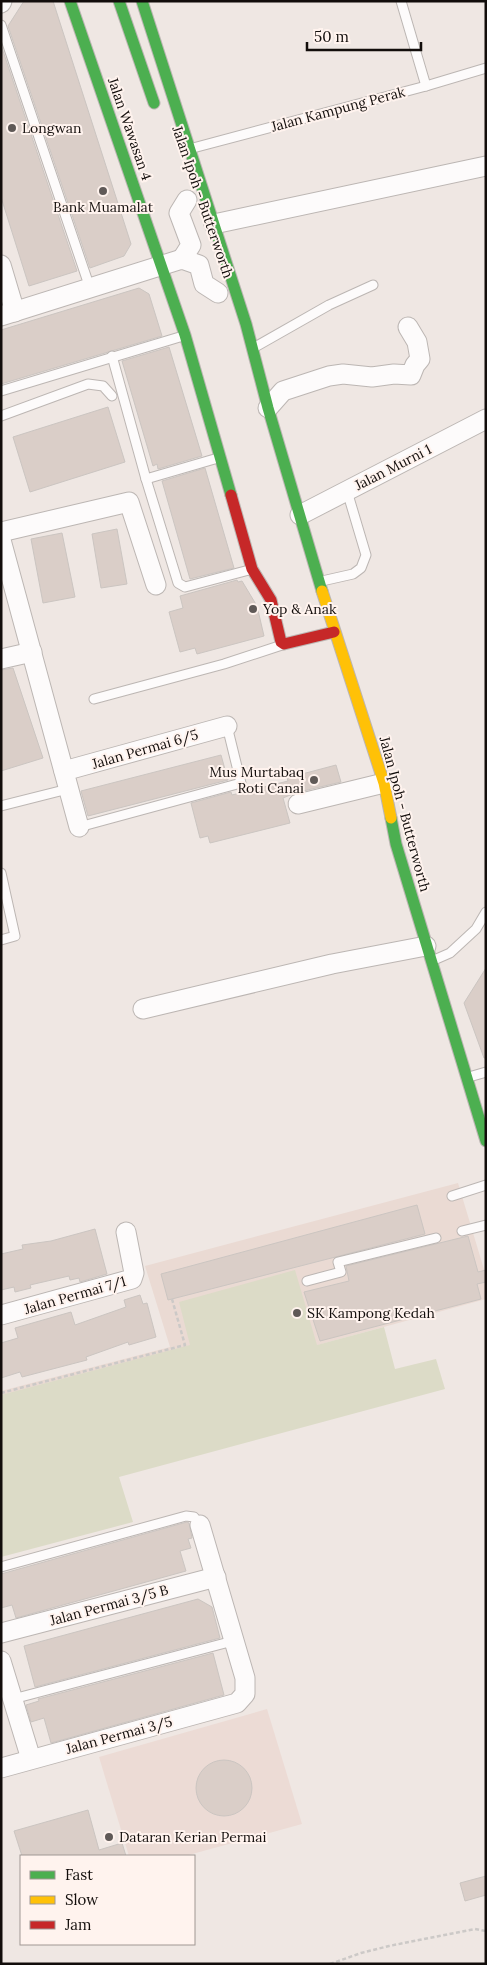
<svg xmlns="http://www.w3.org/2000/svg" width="487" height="1965" viewBox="0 0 487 1965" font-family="Lora,serif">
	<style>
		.industrial { fill: #ecdbd5 }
		.built { fill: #eadad3 }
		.green { fill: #dcdbc7 }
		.building { fill: #dacec8; stroke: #cbc5c1 }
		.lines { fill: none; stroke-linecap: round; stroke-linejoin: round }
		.lane-casing { stroke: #bcb6b3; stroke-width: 11 }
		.street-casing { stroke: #bcb6b3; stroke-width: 21 }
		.fast-casing { stroke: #bcb6b3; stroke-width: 13 }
		.slow-casing { stroke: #bcb6b3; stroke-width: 13 }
		.jam-casing { stroke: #bcb6b3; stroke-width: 13 }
		.path { stroke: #ccc9c7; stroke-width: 2.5; stroke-dasharray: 4 2.5; stroke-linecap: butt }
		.lane { stroke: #fdfbfb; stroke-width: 9 }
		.street { stroke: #fdfbfb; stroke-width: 19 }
		.fast { stroke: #4caf50; stroke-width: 11 }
		.slow { stroke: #ffc107; stroke-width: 11 }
		.jam { stroke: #c62828; stroke-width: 11 }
		.poi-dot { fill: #5f5957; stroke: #fff3ee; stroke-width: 2 }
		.labels { text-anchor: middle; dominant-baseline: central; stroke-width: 4; stroke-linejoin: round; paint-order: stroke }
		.street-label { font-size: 14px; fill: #120d0b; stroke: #fff3ee }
		.poi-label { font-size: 14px; fill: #120d0b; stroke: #fff3ee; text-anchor: start }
	</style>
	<rect width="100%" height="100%" fill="#efe7e3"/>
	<polygon class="industrial" points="267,1709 302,1824 185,1856 129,1856 99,1757"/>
	<polygon class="built" points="458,1183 486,1276 486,1299 1,1432 1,1391 170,1347 145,1266"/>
	<polygon class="green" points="295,1270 317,1345 384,1327 395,1369 436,1359 445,1389 119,1477 133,1522 1,1557 1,1395 190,1345 179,1302"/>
	<g class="building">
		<polygon points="24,1 53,1 131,244 124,256 90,268 8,26"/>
		<polygon points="1,45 77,271 29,286 1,197"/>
		<polygon points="139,288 149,294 162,336 1,384 1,330"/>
		<polygon points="169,347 202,456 158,469 157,464 153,466 122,361"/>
		<polygon points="108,407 125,462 30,492 13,437"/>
		<polygon points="205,468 234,568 190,579 162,481"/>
		<polygon points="117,529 127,584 101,588 92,534"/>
		<polygon points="62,533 75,597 43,603 31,539"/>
		<polygon points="237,580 238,582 242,581 257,606 264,636 197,654 195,648 180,652 169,612 183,608 180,596"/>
		<polygon points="13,668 43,758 1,771 1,670"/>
		<polygon points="221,755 228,780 88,816 81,791"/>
		<polygon points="336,765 341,782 295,793 283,798 290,823 210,843 208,836 200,838 191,803 231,792 232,795 288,781 287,778"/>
		<polygon points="486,968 486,1058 484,1058 464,1003"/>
		<polygon points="417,1205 425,1234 168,1300 161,1274"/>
		<polygon points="95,1229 107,1274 80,1282 79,1278 70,1280 69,1276 30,1285 31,1288 15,1292 14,1287 1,1290 1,1254 23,1249 22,1245 51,1241"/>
		<polygon points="468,1236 478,1272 486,1270 486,1282 477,1284 481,1299 320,1341 304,1292 349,1281 346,1266"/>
		<polygon points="140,1295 143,1304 147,1303 156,1337 129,1345 128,1342 86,1357 87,1360 22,1377 20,1372 1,1378 1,1343 18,1338 15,1328 71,1312 75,1325 126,1307 124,1300"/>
		<polygon points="187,1522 189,1523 192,1538 188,1539 191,1548 180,1551 186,1571 16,1618 12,1605 1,1608 1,1574"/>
		<polygon points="198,1599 212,1607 220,1638 35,1687 24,1646"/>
		<polygon points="213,1653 224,1695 51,1743 44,1718 31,1722 26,1705 39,1701 38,1699"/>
		<circle cx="224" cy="1788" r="28"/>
		<polygon points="88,1810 99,1850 122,1843 126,1856 22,1856 14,1831"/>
		<polygon points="486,1876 486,1895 465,1901 460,1883"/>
	</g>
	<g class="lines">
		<g class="lane-casing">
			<g id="lane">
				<polyline points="401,1 426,86"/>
				<polyline points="1,25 90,288"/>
				<polyline points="193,148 426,86 486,68"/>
				<polyline points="255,347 329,305 373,285"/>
				<polyline points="112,356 146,479 218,458"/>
				<polyline points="1,391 183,336"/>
				<polyline points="1,416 88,384 103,386 112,396"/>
				<polyline points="146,479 178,583 185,587 249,570"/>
				<polyline points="322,581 353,574 361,568 366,555 347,491"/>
				<polyline points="94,699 224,664 282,645"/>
				<polyline points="1,806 68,789"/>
				<polyline points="79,827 241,783 227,726"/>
				<polyline points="1,940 15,936 1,873"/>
				<polyline points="434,960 450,953 476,929 486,912"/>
				<polyline points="469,1077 486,1072"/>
				<polyline points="452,1196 486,1185"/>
				<polyline points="462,1231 486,1225"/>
				<polyline points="307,1281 341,1272 338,1262 436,1238"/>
				<polyline points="1,1567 186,1516 194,1517 200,1525"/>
				<polyline points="13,1699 233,1641"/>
			</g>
		</g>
		<g class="street-casing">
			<g id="street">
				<polyline points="1,3 2,1"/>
				<polyline points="214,224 486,166"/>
				<polyline points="182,259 191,245 179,213 187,200"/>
				<polyline points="1,265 15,312"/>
				<polyline points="1,316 182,259 199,265 204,284 218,293"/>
				<polyline points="268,408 283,391 329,376 343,374 372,377 394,374 411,375 415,365 420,359 417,342 408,327"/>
				<polyline points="300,515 486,419"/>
				<polyline points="1,532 129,502 156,585"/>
				<polyline points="1,540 79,827"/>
				<polyline points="1,659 32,652"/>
				<polyline points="64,771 227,726"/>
				<polyline points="298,804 384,783"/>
				<polyline points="143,1009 332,964 426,946"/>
				<polyline points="1,1315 132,1279 134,1273 126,1232"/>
				<polyline points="1,1633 216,1577"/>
				<polyline points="1,1661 31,1759"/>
				<polyline points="1,1768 237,1703 245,1694 245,1678 200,1525"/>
			</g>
		</g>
		<g class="fast-casing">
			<g id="fast">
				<polyline points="70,1 185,335 231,495"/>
				<polyline points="119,1 154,103"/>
				<polyline points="142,1 246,324 268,408 322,591"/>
				<polyline points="391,818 396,844 486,1141"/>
			</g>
		</g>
		<g class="slow-casing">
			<polyline id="slow" points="322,591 384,783 391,818"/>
		</g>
		<g class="jam-casing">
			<polyline id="jam" points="231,495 252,569 271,600 281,642 284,644 334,632"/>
		</g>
		<g class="path">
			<polyline points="1,1393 185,1345 172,1299"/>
			<polyline points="330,1964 361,1953 389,1946 475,1929 486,1931"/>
		</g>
		<use href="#lane" class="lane"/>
		<use href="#street" class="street"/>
		<use href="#fast" class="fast"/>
		<use href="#slow" class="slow"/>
		<use href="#jam" class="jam"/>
	</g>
	<g class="poi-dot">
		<circle cx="12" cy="128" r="5"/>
		<circle cx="103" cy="191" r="5"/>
		<circle cx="253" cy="609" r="5"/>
		<circle cx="314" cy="780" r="5"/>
		<circle cx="297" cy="1313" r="5"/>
		<circle cx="109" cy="1837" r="5"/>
	</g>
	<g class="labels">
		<g class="street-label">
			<text transform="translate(338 109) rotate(-15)">Jalan Kampung Perak</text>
			<text transform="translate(130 129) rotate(71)">Jalan Wawasan 4</text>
			<text transform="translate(203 202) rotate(71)">Jalan Ipoh - Butterworth</text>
			<text transform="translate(393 467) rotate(-27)">Jalan Murni 1</text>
			<text transform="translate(145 749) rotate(-16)">Jalan Permai 6/5</text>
			<text transform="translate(405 814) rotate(75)">Jalan Ipoh - Butterworth</text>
			<text transform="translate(75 1295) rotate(-16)">Jalan Permai 7/1</text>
			<text transform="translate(109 1605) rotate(-15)">Jalan Permai 3/5 B</text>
			<text transform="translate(119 1735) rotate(-15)">Jalan Permai 3/5</text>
		</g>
		<g class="poi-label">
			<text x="22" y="128">Longwan</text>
			<text x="103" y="207" text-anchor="middle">Bank Muamalat</text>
			<text x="263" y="609">Yop &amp; Anak</text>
			<text x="304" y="772" text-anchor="end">Mus Murtabaq<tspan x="304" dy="16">Roti Canai</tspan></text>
			<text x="307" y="1313">SK Kampong Kedah</text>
			<text x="119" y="1837">Dataran Kerian Permai</text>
		</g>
	</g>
	<rect width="487" height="1965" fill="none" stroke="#120d0b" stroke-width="5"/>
	<rect x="20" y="1855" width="175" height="90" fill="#fff3ee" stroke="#a09793"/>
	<rect x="30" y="1871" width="25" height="8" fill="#4caf50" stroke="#a09793"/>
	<text x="65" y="1880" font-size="15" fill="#120d0b">Fast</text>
	<rect x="30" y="1896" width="25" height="8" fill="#ffc107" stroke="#a09793"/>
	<text x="65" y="1905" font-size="15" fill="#120d0b">Slow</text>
	<rect x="30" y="1921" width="25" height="8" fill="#c62828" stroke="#a09793"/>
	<text x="65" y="1930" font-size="15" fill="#120d0b">Jam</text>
	<path d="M307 42v8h114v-8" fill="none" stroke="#120d0b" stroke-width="2.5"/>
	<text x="314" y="42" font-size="15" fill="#120d0b" stroke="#fff3ee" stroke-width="4" paint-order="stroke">50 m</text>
</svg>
